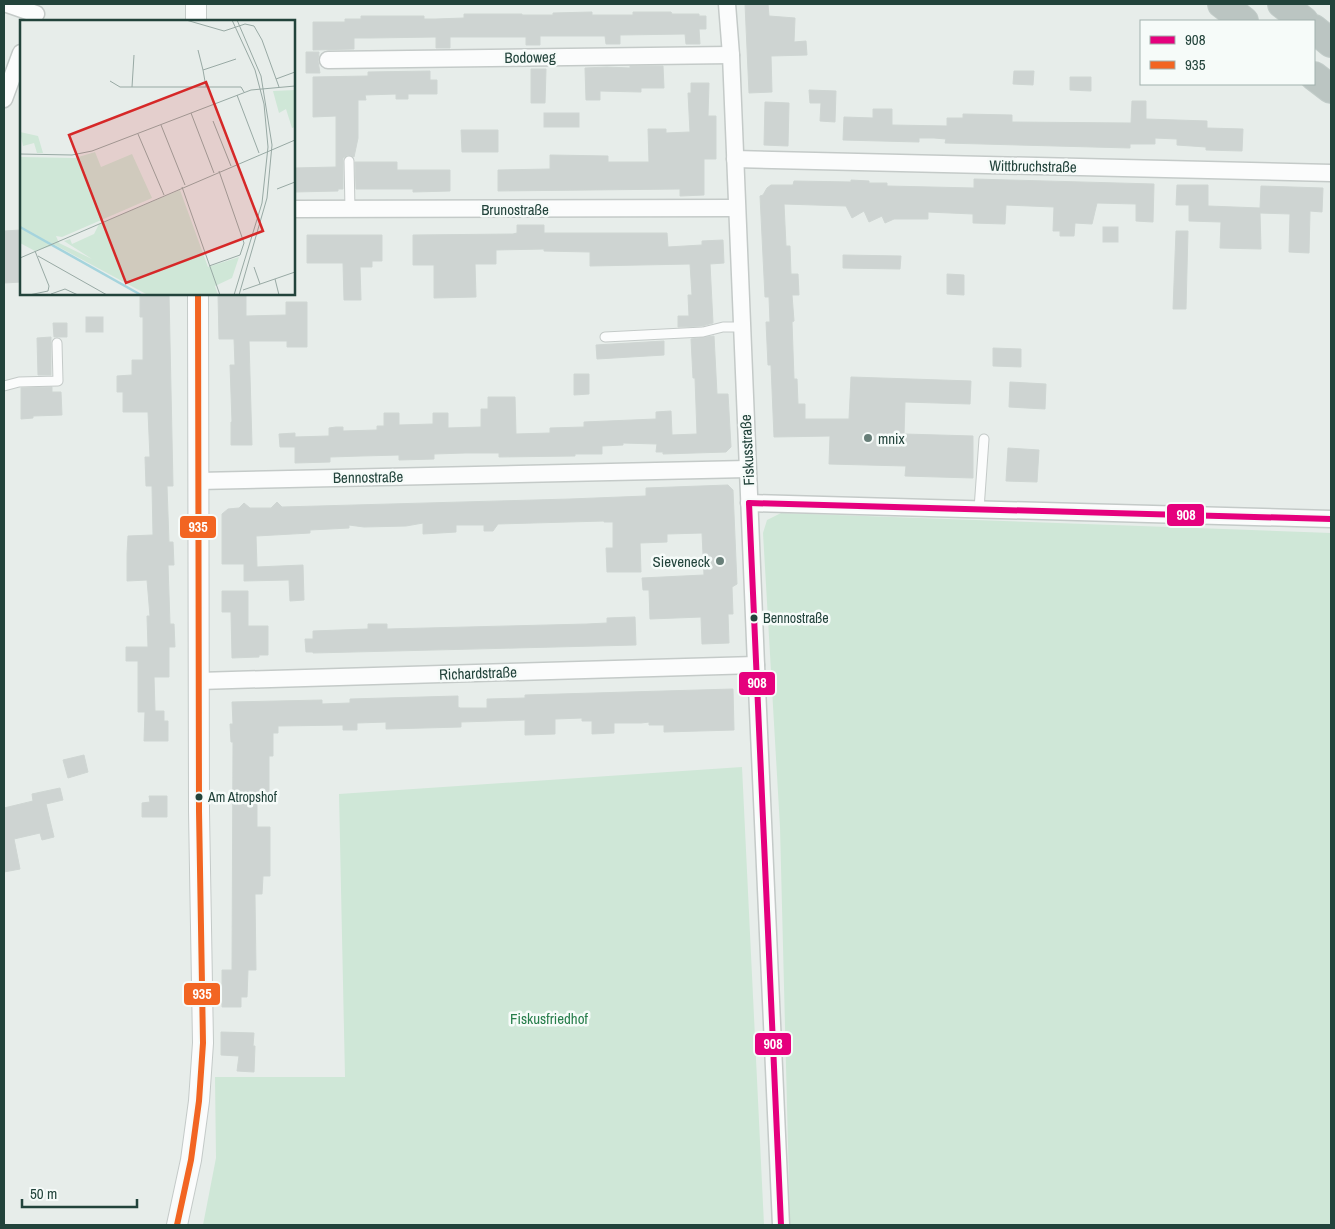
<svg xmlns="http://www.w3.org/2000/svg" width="1335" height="1229" viewBox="0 0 1335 1229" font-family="'Archivo Narrow',sans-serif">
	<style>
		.green { fill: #cfe7d7 }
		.building { fill: #ced4d2; stroke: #cfd6d3 }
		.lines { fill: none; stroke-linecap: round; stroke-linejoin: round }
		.service-casing { stroke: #c4cac8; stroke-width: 11 }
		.minor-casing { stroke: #c4cac8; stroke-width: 19 }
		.tertiary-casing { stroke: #c4cac8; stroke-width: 22 }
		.motorway-casing { stroke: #c2ccc9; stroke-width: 30 }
		.service { stroke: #fbfcfc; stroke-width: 9 }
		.minor { stroke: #fbfcfc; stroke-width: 16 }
		.tertiary { stroke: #fbfcfc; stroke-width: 20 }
		.motorway { stroke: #bbc5c2; stroke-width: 28 }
		.bus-1-casing { stroke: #f6fbf9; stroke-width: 10 }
		.bus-2-casing { stroke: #f6fbf9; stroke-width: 10 }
		.bus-1 { stroke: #e5007d; stroke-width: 6 }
		.bus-2 { stroke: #f26522; stroke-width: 6 }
		.poi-dot { fill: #677e78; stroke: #f6fbf9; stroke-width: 2 }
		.bus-dot { fill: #22433b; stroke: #f6fbf9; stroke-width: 2 }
		.labels { text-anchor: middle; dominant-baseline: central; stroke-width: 5; stroke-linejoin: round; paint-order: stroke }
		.bus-label { font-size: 14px; fill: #22433b; stroke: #f6fbf9; text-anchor: start }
		.street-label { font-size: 15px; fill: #22433b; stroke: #f6fbf9 }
		.poi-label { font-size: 15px; fill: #22433b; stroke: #f6fbf9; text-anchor: start }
		.park-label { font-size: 15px; fill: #287e4b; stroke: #f6fbf9 }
		.inset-river { fill: none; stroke: #a5d4dd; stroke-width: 2.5 }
		.inset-road { fill: none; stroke: #98a9a4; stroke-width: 1 }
		.view { fill: #d62828; fill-opacity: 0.15; stroke: #d62828; stroke-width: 2.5 }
		.inset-edge { fill: none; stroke: #22433b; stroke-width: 2.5 }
		.line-badge { stroke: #f6fbf9; stroke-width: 2 }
		.badge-label { font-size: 14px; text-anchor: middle; font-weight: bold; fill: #fff }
	</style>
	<rect width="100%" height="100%" fill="#e7edea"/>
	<g class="green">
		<polygon points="781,513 1331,533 1331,1225 790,1225 780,827 763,533 767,520"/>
		<polygon points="742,767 764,1225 203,1225 216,1158 215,1077 345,1077 339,794"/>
	</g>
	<g class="building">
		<polygon points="745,4 768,4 769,16 795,18 794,42 806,41 807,55 771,56 772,92 749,93"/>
		<polygon points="592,12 592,15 633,15 633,12 671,12 672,14 699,14 699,16 706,16 706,29 699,29 700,44 686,44 685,34 620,35 620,44 606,44 605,36 540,36 540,45 526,45 526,37 450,37 450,48 436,48 436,37 370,38 354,38 354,49 313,50 313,22 345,22 345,19 361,19 361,16 424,16 424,19 436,19 464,18 464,14 522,14 522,15 553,15 553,13"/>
		<polygon points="306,52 319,52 318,61 320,73 306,73"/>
		<polygon points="630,66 663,66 664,88 641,88 641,92 600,91 600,100 586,100 585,68 607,67 630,68"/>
		<polygon points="531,69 546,69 545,103 531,103"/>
		<polygon points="430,71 430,80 437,80 437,94 408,94 408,99 396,99 396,94 365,95 366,100 358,100 358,138 354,157 348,155 343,158 343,189 338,189 338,191 294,192 294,168 336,167 336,116 313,117 313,77 368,76 368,72"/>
		<polygon points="1014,71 1034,71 1033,85 1013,84"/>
		<polygon points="1070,77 1091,77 1091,91 1070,90"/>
		<polygon points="691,83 709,83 708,116 716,116 716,159 704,159 704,195 680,196 680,189 498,191 498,170 550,169 550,155 608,156 608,162 649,162 648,129 666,129 666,133 690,132 688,93 691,93"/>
		<polygon points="809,90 836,91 835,122 820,121 821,103 810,103"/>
		<polygon points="1132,101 1146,101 1146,119 1207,121 1207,128 1243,129 1242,151 1206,150 1206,147 1177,145 1177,139 1155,138 1155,144 1130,144 1130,148 945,143 946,139 934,138 919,138 919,142 843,140 844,117 873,118 873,109 892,109 892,125 947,126 947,118 963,118 963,114 1012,115 1012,122 1131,123"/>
		<polygon points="765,102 789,103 788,146 764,145"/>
		<rect x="544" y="113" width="35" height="14"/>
		<polygon points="461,130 498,130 498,152 462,152"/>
		<polygon points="355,162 397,162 397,170 450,170 450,191 413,192 413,189 356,189"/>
		<polygon points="974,179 1154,184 1153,222 1136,221 1136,204 1097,203 1092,224 1075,223 1074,236 1060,236 1060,231 1053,231 1054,207 1006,205 1005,224 973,223 973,214 928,212 928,219 894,219 885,223 882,216 869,222 864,211 852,218 846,206 784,204 786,246 790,246 791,274 798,274 799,295 792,295 794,321 792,322 794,379 797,379 798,404 805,404 805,419 849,419 851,377 971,381 970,404 905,402 904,434 973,436 973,478 905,476 906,466 829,464 830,436 774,437 771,365 768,365 766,322 770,322 769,297 765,297 760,196 763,195 767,188 771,185 793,185 794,181 851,182 851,180 869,181 869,183 887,183 887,186 974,188"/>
		<polygon points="1177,185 1208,185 1208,206 1260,208 1261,186 1323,188 1322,212 1310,211 1309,253 1289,252 1290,214 1260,213 1261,249 1220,248 1221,222 1189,221 1189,205 1176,205"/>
		<polygon points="517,225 544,225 544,233 667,233 668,247 702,245 702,241 723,240 724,263 710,264 713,323 702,326 678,327 678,316 689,316 688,295 692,295 690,264 590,266 590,252 544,251 544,249 496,250 496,264 475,264 476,297 434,298 434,265 413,265 413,235 513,234 517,233"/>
		<rect x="1103" y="227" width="15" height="15"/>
		<polygon points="21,230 21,282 4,283 4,231"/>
		<polygon points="1176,231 1188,231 1186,309 1173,309"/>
		<polygon points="307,235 382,235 382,261 372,261 372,267 360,267 361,300 344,300 343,263 307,263"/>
		<polygon points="843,255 901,256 900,269 843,268"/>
		<polygon points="947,274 964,275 964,295 947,294"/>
		<polygon points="140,294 169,294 173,486 167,486 169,542 173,542 174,565 168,565 170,624 174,624 175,647 169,647 169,677 154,677 155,711 164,711 164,721 168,721 168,741 144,741 145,712 138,712 138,661 126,661 126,647 148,647 147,616 150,616 147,580 127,581 127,554 128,536 153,535 152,486 146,486 145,457 150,457 148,412 123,412 123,392 117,392 117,376 132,375 132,360 143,360 143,317 140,317"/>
		<polygon points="218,294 246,294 246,316 286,315 286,302 307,302 307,347 287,347 287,341 249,341 252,445 231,445 231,422 232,422 230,365 235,365 234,339 219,339"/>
		<rect x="86" y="317" width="17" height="15"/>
		<polygon points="53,323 67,323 67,337 54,337"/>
		<polygon points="714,336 717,394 728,394 731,447 726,452 663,454 663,452 656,452 657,444 623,443 623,445 602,446 602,454 575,454 575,456 499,457 499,453 465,453 434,454 434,459 399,460 399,455 361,456 330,457 330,462 295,463 295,447 280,447 279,434 295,433 295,437 329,436 329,428 336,427 343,427 343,431 377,430 377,426 384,426 384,413 399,413 399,425 433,424 433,413 448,413 448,428 481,427 481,409 488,409 488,397 515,397 516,434 550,433 550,428 584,427 584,422 656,419 656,412 671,411 672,435 697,434 695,378 693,378 691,339"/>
		<polygon points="51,337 51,375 38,375 37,338"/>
		<polygon points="664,341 664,355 597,359 596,345"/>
		<polygon points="993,348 1021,349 1021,367 993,366"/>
		<polygon points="574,374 589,374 589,394 574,395"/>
		<polygon points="1010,382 1046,384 1045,409 1009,407"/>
		<polygon points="52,387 52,392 61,392 62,415 33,416 33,418 21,419 21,388"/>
		<polygon points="1008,448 1039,450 1037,482 1006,481"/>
		<polygon points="728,485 733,490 737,584 732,587 733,614 728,614 729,643 702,644 701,617 650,619 649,590 643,590 642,578 704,575 702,533 667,534 667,542 640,543 641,572 607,572 606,548 613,548 613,522 604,522 604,521 498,524 493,531 484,531 484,525 456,525 456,532 423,534 423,523 406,526 364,527 349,525 349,528 310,530 310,533 256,536 257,567 303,565 304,600 290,601 289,580 244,581 244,564 222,564 222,514 228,509 239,508 244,503 250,508 271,508 277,502 282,507 570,499 646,496 646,488"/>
		<polygon points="222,591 248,591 248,626 268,626 268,655 259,655 259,657 232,658 231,612 222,612"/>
		<polygon points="635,617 636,645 313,653 313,652 306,652 305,639 313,639 313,631 368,629 368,624 387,624 387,629 587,624 607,623 607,618"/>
		<polygon points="733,689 734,730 664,732 664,725 649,725 649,722 641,723 614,723 614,733 592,734 592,721 582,721 582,718 555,719 555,734 525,735 525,720 461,722 461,727 386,729 386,722 357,723 357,730 343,730 343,725 278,726 278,733 273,733 273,756 269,756 269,796 257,796 257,827 270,827 270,876 263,876 262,894 255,894 255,897 256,970 248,970 247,997 241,997 241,1007 222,1007 222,970 232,970 233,742 231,742 230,724 233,724 232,702 322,700 322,704 350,703 350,699 458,696 458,707 460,708 487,708 487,699 525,698 525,695"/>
		<polygon points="84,755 88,772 68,778 63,760"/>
		<polygon points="60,788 63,800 46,804 54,837 42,840 40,833 14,839 20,869 4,872 4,808 33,801 32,794"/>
		<polygon points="149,796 167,796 167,817 142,817 142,803 150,802"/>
		<polygon points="221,1032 254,1033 253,1046 255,1046 254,1072 237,1071 239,1056 221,1055"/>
	</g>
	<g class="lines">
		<g class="service-casing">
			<g id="service">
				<polyline points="349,161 350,209"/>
				<polyline points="605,337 703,332 723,327 741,327"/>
				<polyline points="4,386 19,382 58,381 57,343"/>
				<polyline points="979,509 984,439"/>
			</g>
		</g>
		<g class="minor-casing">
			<g id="minor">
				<polyline points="7,4 36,14"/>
				<polyline points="727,4 731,55 756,665 781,1225"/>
				<polyline points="328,60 731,55"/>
				<polyline points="4,99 21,53"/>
				<polyline points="735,159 1331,173"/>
				<polyline points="294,209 736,208"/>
				<polyline points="198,481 747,469"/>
				<polyline points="749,503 1331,519"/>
				<polyline points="199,681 756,665"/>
			</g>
		</g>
		<g class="tertiary-casing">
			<g id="tertiary">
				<polyline points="196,4 196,21"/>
				<polyline points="177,1225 191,1160 199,1101 203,1043 199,811 198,294"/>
			</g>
		</g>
		<g class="motorway-casing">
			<g id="motorway">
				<polyline points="1222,4 1244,21"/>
				<polyline points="1282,4 1304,21"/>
				<polyline points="1314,29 1331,43"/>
				<polyline points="1314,76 1331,89"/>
			</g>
		</g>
		<use href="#service" class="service"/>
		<use href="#minor" class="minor"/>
		<use href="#tertiary" class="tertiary"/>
		<use href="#motorway" class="motorway"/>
		<g class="bus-1-casing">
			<g id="bus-1">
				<polyline points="749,503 781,1225"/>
				<polyline points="749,503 1331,519"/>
			</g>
		</g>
		<g class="bus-2-casing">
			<polyline id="bus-2" points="177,1225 191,1160 199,1101 203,1043 199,811 198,294"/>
		</g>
		<use href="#bus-1" class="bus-1"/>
		<use href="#bus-2" class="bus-2"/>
	</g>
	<g class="poi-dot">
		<circle cx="868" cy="438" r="5"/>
		<circle cx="720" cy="561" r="5"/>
	</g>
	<g class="bus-dot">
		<circle cx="754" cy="618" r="4.5"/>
		<circle cx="199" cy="797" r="4.5"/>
	</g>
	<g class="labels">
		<g class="bus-label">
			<text x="763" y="618">Bennostraße</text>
			<text x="208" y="797">Am Atropshof</text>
		</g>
		<g class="street-label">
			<text transform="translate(530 57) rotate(-1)">Bodoweg</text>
			<text transform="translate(1033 166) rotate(1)">Wittbruchstraße</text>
			<text x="515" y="209">Brunostraße</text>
			<text transform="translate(747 450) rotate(-93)">Fiskusstraße</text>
			<text transform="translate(368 477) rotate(-1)">Bennostraße</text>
			<text transform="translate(478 673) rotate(-2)">Richardstraße</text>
		</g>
		<g class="poi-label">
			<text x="878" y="438">mnix</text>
			<text x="710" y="561" text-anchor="end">Sieveneck</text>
		</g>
		<g class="park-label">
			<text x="549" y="1018">Fiskusfriedhof</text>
		</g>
	</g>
	<g transform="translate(20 20)">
		<rect width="275" height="275" fill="#e7edea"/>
		<path d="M275 70V107L272 108 266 89 259 93 253 71ZM0 112 18 116 23 133H17L14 123 3 126ZM75 132 81 147 112 134 132 178 42 217 36 216 39 223 72 239 44 221 50 219 52 224 74 214 79 204 160 170 188 247 219 237 212 258 195 266 198 275H128L35 225 15 231 0 223V137L55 138Z" fill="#cfe7d7"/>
		<path class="inset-river" d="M0 207 121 275"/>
		<path class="inset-road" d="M166 0 204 11 225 4 234 6 242 20 259 67M212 0 235 50 244 84 248 127 242 183 214 275M217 0 241 56 252 125 247 178 219 275M178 30 183 50M256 59 275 52M90 61 100 67H221L224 72M112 67 114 35M186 67 183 50 216 39M217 75 239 133M171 93 194 153M193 101 211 146M141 105 165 165M118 114 144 175M0 134 52 135 72 131 231 70 275 66M162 167 200 275M257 169 275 162M15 231 29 266 28 271M18 236 87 275M0 238 275 120M189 246 220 235 224 223 199 151M234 247 240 264M255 259 259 275M223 270 275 252M31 274 45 269 58 275M9 275 28 271"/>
		<path class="view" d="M186 62 243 211 106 263 49 115Z"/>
		<rect width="275" height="275" class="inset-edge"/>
	</g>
	<g class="line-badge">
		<rect x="1166" y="503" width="39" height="24" rx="5" fill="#e5007d"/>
		<rect x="179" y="515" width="38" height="24" rx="5" fill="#f26522"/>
		<rect x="738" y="671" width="38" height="25" rx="5" fill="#e5007d"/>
		<rect x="183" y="982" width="38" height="24" rx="5" fill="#f26522"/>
		<rect x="754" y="1032" width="38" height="24" rx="5" fill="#e5007d"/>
	</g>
	<g class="badge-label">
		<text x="1186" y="520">908</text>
		<text x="198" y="532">935</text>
		<text x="757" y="688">908</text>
		<text x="202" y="999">935</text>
		<text x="773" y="1049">908</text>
	</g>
	<rect width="1335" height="1229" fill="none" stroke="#22433b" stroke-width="10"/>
	<rect x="1140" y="20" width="175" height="65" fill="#f6fbf9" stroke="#a1b1ad"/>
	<rect x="1150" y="36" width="25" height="8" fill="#e5007d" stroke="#a1b1ad"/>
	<text x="1185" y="45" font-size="15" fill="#22433b">908</text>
	<rect x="1150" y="61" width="25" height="8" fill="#f26522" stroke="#a1b1ad"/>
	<text x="1185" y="70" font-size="15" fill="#22433b">935</text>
	<path d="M22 1199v8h115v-8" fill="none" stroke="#22433b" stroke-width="2.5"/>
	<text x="30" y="1199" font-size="15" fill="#22433b" stroke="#f6fbf9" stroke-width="4" paint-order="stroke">50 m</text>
</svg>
